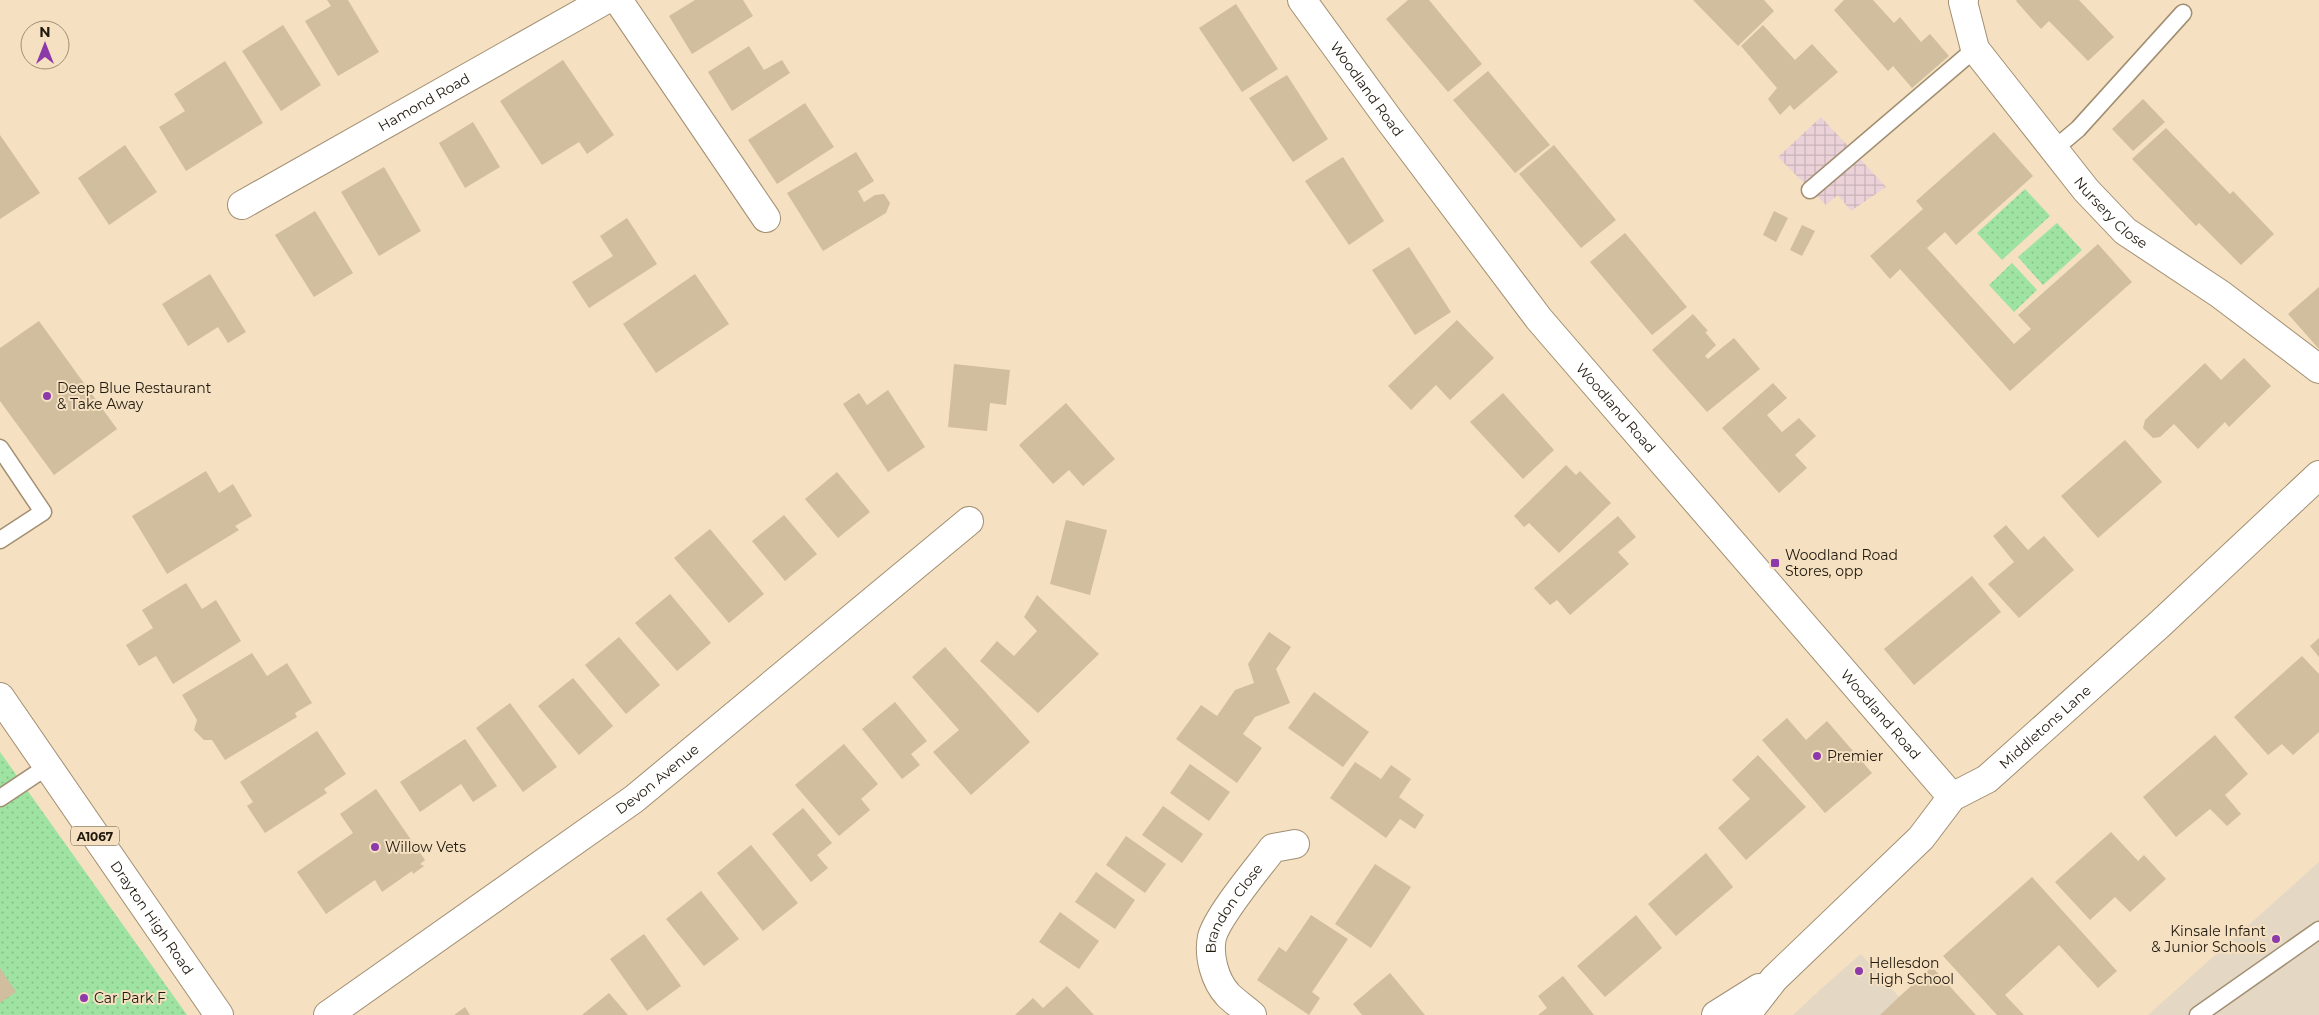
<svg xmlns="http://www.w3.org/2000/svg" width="2319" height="1015" viewBox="0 0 2319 1015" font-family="Montserrat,sans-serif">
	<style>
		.industrial { fill: url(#industrial-grid) }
		.education { fill: #e4d8c4 }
		.grass { fill: url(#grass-dots) }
		.building { fill: #d1be9f }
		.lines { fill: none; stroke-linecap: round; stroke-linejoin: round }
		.service-casing { stroke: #a28f72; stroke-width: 19 }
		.minor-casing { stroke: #a28f72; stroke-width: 30 }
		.tertiary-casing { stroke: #a28f72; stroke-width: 30 }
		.primary-casing { stroke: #a28f72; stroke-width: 30 }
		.service { stroke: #fff; stroke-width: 16 }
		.minor { stroke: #fff; stroke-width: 28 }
		.tertiary { stroke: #fff; stroke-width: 28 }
		.primary { stroke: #fff; stroke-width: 28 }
		.poi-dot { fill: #8c3aa9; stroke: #f5e0c1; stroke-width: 2 }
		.labels { text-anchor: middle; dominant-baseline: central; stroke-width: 4; stroke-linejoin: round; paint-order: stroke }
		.shield { fill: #f5e0c1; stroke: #605544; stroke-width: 1 }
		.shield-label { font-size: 12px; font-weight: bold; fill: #20190e }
		.street-label { font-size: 14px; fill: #20190e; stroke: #f5e0c1 }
		.poi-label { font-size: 14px; fill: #20190e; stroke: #f5e0c1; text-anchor: start }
	</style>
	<defs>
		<pattern id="industrial-grid" width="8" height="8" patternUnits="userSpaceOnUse" patternTransform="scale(1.25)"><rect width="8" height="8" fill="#ebd2d9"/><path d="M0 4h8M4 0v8" fill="none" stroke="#c9b4b9"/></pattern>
		<pattern id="grass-dots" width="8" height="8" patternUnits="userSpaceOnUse" patternTransform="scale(1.25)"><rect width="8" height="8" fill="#9ee3a1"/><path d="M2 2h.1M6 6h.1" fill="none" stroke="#88c289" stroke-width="1.8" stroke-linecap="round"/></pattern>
	</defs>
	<rect width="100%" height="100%" fill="#f5e0c1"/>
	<polygon class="industrial" points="1821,117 1886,187 1851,211 1838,195 1826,205 1778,157"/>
	<g class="education">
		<polygon points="2319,862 2319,1015 2148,1015"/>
		<polygon points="1861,954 1915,1015 1793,1015 1821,989"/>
	</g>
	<g class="grass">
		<polygon points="2025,189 2050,216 2002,260 1977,233"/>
		<polygon points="2057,223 2082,250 2043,285 2018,257"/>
		<polygon points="2012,263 2037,290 2014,312 1989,285"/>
		<polygon points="0,752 187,1015 0,1015"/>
	</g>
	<g class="building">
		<polygon points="327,0 348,0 379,52 338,76 305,21 331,6"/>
		<polygon points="695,0 743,0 753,16 692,54 669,16"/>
		<polygon points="1408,0 1429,0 1482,64 1448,92 1386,19"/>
		<polygon points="1693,0 1764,0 1774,11 1738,46"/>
		<polygon points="1844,0 1873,0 1894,23 1900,17 1921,42 1930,34 1949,56 1912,88 1893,66 1888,71 1834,10"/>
		<polygon points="2017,0 2079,0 2114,37 2088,61 2049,21 2041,29 2016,1"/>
		<polygon points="1236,4 1278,69 1242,92 1199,28"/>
		<polygon points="283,25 321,85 281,111 242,51"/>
		<polygon points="1763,25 1795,60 1812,44 1838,72 1794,110 1790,105 1780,115 1768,99 1777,88 1741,46"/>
		<polygon points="749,46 764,70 782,60 790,73 732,111 708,72"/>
		<polygon points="563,60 614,135 587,154 579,142 542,165 500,101"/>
		<polygon points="225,61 263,123 186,171 159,127 185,111 174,94"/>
		<polygon points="1488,71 1550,145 1515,173 1453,100"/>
		<polygon points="1287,75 1328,139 1293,162 1249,98"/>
		<polygon points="2143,99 2165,122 2133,151 2112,129"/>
		<polygon points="805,103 834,147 777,184 748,140"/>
		<polygon points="473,122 500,167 465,188 439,143"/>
		<polygon points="2166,128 2230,194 2233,191 2274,234 2241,265 2199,223 2196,226 2132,159"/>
		<polygon points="1994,132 2033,176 1956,245 1945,232 1927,248 2014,344 2031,329 2018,315 2098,244 2132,282 2010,391 1900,269 1890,279 1870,256 1923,209 1916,201"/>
		<polygon points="0,135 40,193 0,219"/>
		<polygon points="125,145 157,192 109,225 78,178"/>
		<polygon points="1554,145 1616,220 1581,248 1519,174"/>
		<polygon points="856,152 874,181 858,191 864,202 875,195 884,194 890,203 886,213 823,251 787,193"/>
		<polygon points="1343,157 1384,221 1349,245 1305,181"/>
		<polygon points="384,167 421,231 379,256 341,192"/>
		<polygon points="315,211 353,273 314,297 275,235"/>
		<polygon points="1774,211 1788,218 1776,242 1763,235"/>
		<polygon points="627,218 657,264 589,308 572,282 613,256 600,236"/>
		<polygon points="1802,225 1815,231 1802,256 1790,250"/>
		<polygon points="1625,233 1687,307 1652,335 1590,262"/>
		<polygon points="1409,247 1451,312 1415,335 1372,270"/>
		<polygon points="210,274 246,332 228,343 218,327 188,346 162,304"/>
		<polygon points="695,274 729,324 656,373 623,324"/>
		<polygon points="2319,287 2319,349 2288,314"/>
		<polygon points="1693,314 1708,331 1705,332 1716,345 1705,356 1708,359 1734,338 1760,369 1707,412 1652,350"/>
		<polygon points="1457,320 1494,358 1450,400 1436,385 1411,410 1388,386"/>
		<polygon points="39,321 117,429 54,475 0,401 0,348"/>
		<polygon points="2244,358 2271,386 2229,427 2225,422 2198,449 2174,424 2160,437 2153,438 2143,428 2145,420 2205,363 2221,380"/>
		<polygon points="954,364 1010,370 1006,405 990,403 987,431 948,427"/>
		<polygon points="1773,383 1787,398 1767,415 1782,432 1799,418 1816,436 1795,455 1807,468 1779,493 1722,428"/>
		<polygon points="888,390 925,447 888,472 843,404 859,393 867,405"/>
		<polygon points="1503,393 1554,450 1523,479 1470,422"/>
		<polygon points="1066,403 1115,459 1083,486 1069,470 1053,484 1019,445"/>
		<polygon points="2125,440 2162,482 2098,538 2061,496"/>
		<polygon points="1566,465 1576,475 1580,471 1611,503 1559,553 1529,523 1524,527 1514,516"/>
		<polygon points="206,471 219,493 233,484 252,516 235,526 239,530 167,574 132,516"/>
		<polygon points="837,472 870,512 838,538 805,499"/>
		<polygon points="784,515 817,554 785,581 752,541"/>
		<polygon points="1618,516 1636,537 1618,552 1629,564 1570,615 1557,600 1550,605 1534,588"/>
		<polygon points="1066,520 1107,530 1090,595 1050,584"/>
		<polygon points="2006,525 2028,550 2044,536 2074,570 2019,618 1988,584 2014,562 1993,536"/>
		<polygon points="710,529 764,594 729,623 674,558"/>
		<polygon points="1972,576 2001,612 1914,685 1884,649"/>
		<polygon points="186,583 202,609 216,600 241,641 173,684 156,656 139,666 126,645 153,628 142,610"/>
		<polygon points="670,594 711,643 677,671 635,623"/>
		<polygon points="1037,595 1099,654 1038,713 980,661 997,641 1014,656 1037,631 1024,617"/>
		<polygon points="1269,632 1291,647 1276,669 1290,703 1255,717 1243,734 1262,748 1237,783 1176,739 1201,705 1217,716 1235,690 1254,683 1248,664"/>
		<polygon points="619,637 660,685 626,714 585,665"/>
		<polygon points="2319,638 2319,657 2310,646"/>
		<polygon points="945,647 1030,742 971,795 933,752 959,730 912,677"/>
		<polygon points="252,653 267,676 287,663 312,703 295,713 297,717 225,760 212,740 204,740 194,730 197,720 182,695"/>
		<polygon points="2302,656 2319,674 2319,732 2293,755 2282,744 2268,755 2234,717"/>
		<polygon points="573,678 613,726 579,755 538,706"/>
		<polygon points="1314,692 1369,732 1343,767 1288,728"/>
		<polygon points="895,702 927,741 911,754 920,765 902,779 862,729"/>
		<polygon points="510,703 557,767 523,792 476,728"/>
		<polygon points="1787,718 1806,740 1827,721 1872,773 1825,813 1762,740"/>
		<polygon points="317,731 346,774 324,789 327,793 265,833 247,806 253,802 240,782"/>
		<polygon points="2215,735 2248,774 2225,795 2241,814 2227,826 2210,809 2176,837 2143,797"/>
		<polygon points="465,739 497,786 473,802 461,784 420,812 400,782"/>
		<polygon points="844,744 878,784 861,799 870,810 839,836 795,785"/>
		<polygon points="1758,755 1806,807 1746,860 1718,828 1750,799 1732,780"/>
		<polygon points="1355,762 1381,779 1391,765 1411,779 1399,797 1424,815 1415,829 1400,819 1386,838 1330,798"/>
		<polygon points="1190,764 1230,792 1209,821 1170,793"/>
		<polygon points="376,789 425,860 420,864 424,866 413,874 412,871 382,892 375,880 326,914 297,872 353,833 340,814"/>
		<polygon points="1163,806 1203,834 1182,863 1142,835"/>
		<polygon points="803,808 832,843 817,855 828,868 811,882 772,834"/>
		<polygon points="2111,832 2138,861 2144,855 2166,879 2130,912 2115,897 2090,920 2055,882"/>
		<polygon points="1126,836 1166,864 1145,893 1106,865"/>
		<polygon points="751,845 798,903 763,931 717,873"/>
		<polygon points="1706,853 1733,887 1676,936 1648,904"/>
		<polygon points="1375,864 1411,887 1371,948 1335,924"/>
		<polygon points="1096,872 1135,900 1115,929 1075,902"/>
		<polygon points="2032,877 2117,971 2098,988 2059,945 2005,995 2024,1015 1997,1015 1943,956"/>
		<polygon points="701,891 739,939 704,966 666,919"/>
		<polygon points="1060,912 1099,941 1079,969 1039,942"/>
		<polygon points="1311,915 1348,939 1312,992 1320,998 1309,1015 1257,980 1279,947 1286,952"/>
		<polygon points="1636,915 1662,948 1605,997 1577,966"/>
		<polygon points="644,934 681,986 647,1011 610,959"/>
		<polygon points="1932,967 1976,1015 1880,1015 1899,997"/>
		<polygon points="0,968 16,992 0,1003"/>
		<polygon points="1390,973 1425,1015 1362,1015 1353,1004"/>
		<polygon points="1563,976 1594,1015 1538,1015 1547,1008 1538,996"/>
		<polygon points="1067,986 1094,1015 1015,1015 1033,998 1043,1008"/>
		<polygon points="609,993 628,1015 582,1015"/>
		<polygon points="465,1007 470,1015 454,1015"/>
	</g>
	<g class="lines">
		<g class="service-casing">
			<g id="service">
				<polyline points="2053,150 2078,129 2183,13"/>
				<polyline points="1810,190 1975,49"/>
				<polyline points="0,448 43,512 0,540"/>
				<polyline points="0,798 48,766"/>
				<polyline points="2198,1015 2319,930"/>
			</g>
		</g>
		<g class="minor-casing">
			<g id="minor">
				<polyline points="618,0 766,218"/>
				<path id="s1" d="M1302 0 1390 121 1539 319 1952 797"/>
				<path id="s2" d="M1964 0 1963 2 1975 49 2086 190 2125 231 2220 294 2319 369"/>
				<path id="s3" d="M242 205 605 0"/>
				<path id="s4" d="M328 1015 634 799 969 521"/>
				<path id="s5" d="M1252 1015C1244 1008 1235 1002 1228 995 1215 981 1208 956 1212 937 1218 915 1258 868 1273 848L1295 844"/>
			</g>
		</g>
		<g class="tertiary-casing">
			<g id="tertiary">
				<polyline points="1716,1015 1759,988"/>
				<path id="s6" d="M1746 1015 1774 979 1921 838 1952 797 1987 779 2160 624 2319 475"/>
			</g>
		</g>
		<g class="primary-casing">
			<g id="primary">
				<path id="s7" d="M0 697 219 1015"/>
			</g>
		</g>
		<use href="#service" class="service"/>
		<use href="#minor" class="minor"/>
		<use href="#tertiary" class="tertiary"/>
		<use href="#primary" class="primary"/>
	</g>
	<g class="poi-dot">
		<circle cx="47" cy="396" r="5"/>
		<rect x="1770" y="558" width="10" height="10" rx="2.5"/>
		<circle cx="1817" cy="756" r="5"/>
		<circle cx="375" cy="847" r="5"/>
		<circle cx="2276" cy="939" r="5"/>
		<circle cx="1859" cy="971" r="5"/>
		<circle cx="84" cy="998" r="5"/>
	</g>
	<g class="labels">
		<rect class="shield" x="71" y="826.5" width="48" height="19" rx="4"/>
		<g class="shield-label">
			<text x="95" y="836">A1067</text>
		</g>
		<g class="street-label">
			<text stroke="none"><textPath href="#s1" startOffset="110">Woodland Road</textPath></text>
			<text stroke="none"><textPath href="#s3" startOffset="209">Hamond Road</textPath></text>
			<text stroke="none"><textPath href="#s2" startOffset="264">Nursery Close</textPath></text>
			<text stroke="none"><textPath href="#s1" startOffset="515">Woodland Road</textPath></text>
			<text stroke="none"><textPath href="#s1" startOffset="920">Woodland Road</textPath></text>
			<text stroke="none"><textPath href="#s6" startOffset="418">Middletons Lane</textPath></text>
			<text stroke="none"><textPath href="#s4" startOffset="405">Devon Avenue</textPath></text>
			<text stroke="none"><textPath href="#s5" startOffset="128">Brandon Close</textPath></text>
			<text stroke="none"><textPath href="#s7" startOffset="268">Drayton High Road</textPath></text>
		</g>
		<g class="poi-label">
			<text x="57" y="388">Deep Blue Restaurant<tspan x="57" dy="16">&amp; Take Away</tspan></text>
			<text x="1785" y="555">Woodland Road<tspan x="1785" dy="16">Stores, opp</tspan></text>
			<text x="1827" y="756">Premier</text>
			<text x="385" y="847">Willow Vets</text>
			<text x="2266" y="931" text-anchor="end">Kinsale Infant<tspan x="2266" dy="16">&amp; Junior Schools</tspan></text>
			<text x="1869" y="963">Hellesdon<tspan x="1869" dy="16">High School</tspan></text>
			<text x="94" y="998">Car Park F</text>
		</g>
	</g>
	<g transform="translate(45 45)"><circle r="24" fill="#f5e0c1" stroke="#a09079"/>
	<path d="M0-4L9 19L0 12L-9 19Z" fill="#8c3aa9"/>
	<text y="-8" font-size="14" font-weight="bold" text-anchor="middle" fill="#20190e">N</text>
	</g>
</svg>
